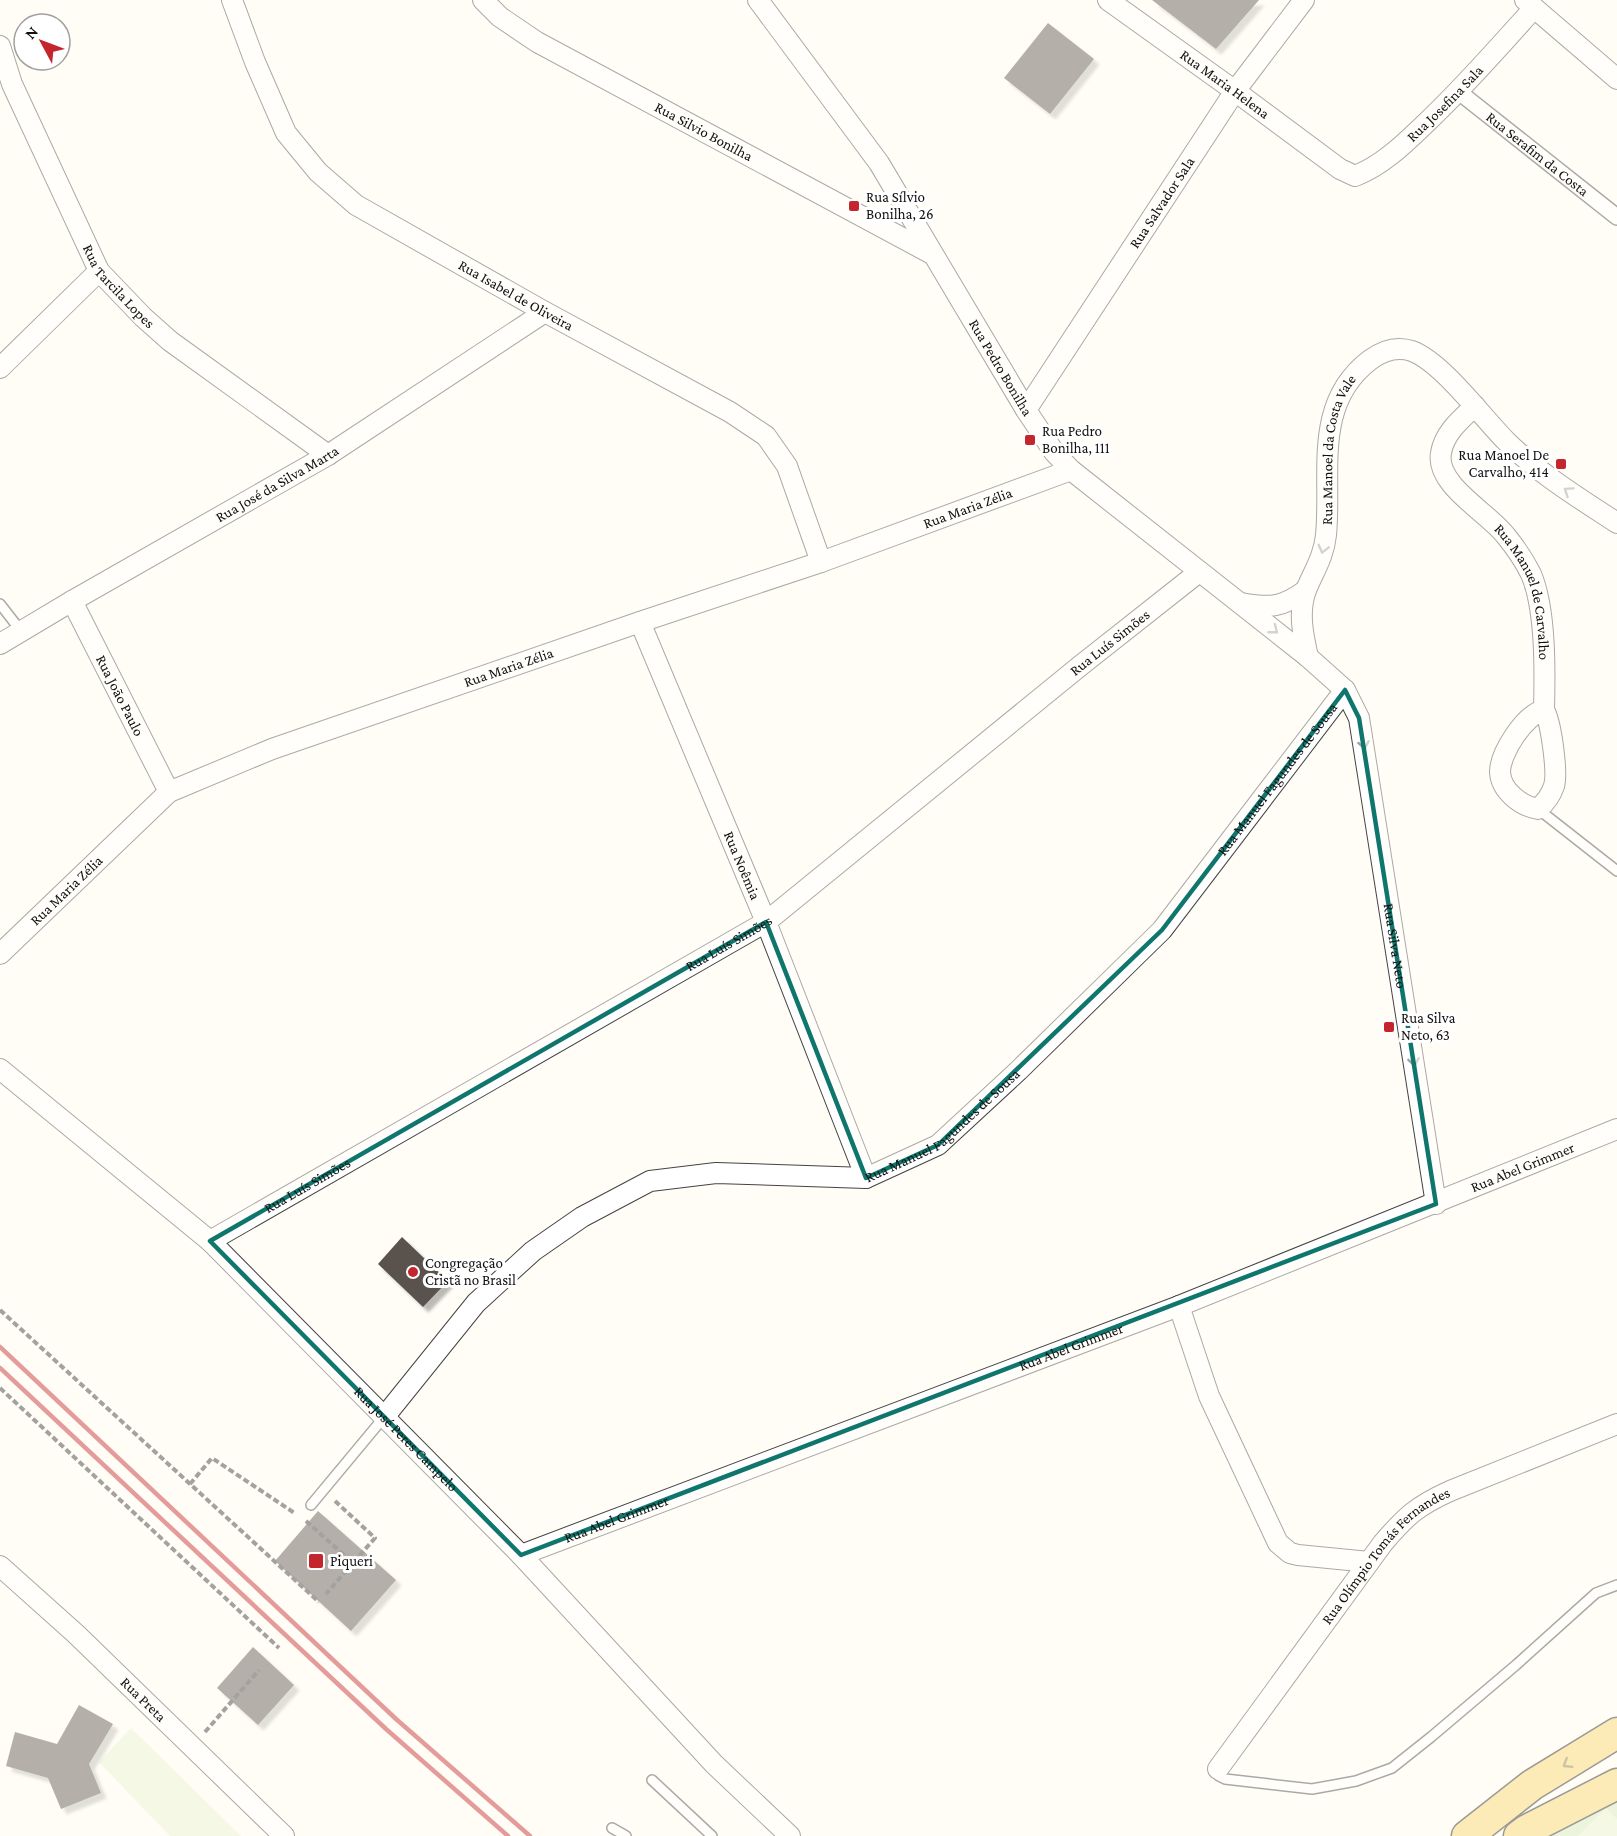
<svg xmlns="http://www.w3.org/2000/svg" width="1617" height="1836" viewBox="0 0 1617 1836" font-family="'Crimson Pro',serif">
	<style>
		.green { fill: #d5ebbd }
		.pitch { fill: #e6f2cf }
		.building { fill: #5a524d; filter: url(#shadow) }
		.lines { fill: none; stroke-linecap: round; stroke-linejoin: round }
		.service-casing { stroke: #444; stroke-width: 12 }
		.pedestrian-casing { stroke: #444; stroke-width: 18 }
		.minor-casing { stroke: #444; stroke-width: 22 }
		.primary-casing { stroke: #222; stroke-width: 33 }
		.path { stroke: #333; stroke-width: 4; stroke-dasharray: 6 3; stroke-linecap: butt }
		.service { stroke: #fff; stroke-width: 9 }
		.pedestrian { stroke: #fff; stroke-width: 15 }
		.minor { stroke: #fff; stroke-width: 20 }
		.primary { stroke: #f9d66b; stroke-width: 30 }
		.rail { stroke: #c4262e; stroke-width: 4.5 }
		.oneway { stroke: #a0a0a0 }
		.oneway2 { stroke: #917d42 }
		.marked { fill: none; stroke: #0f766e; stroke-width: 4.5; stroke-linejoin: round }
		.poi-dot { fill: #c4262e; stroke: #fff; stroke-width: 2 }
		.labels { text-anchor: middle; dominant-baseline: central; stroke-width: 6; stroke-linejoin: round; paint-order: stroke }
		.street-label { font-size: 15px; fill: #111; stroke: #fff }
		.poi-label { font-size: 15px; fill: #111; stroke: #fff; text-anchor: start }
	</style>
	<defs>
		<filter id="shadow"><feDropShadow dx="5.5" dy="5.5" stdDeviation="1.5" flood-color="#0004"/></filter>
	</defs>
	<rect width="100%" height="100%" fill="#fffdf5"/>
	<polygon class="green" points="1617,1800 1617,1836 1545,1836"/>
	<g class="pitch">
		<polygon points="131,1728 241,1836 170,1836 99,1762"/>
		<polygon points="1606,1808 1617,1819 1617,1836 1578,1836"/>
	</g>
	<g class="building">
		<polygon points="1152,0 1259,0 1216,49"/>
		<polygon points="1048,23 1094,59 1050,114 1004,78"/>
		<polygon points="402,1237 448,1281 423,1307 378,1264"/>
		<polygon points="318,1511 396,1580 351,1631 275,1561"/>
		<polygon points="253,1647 294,1685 258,1725 217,1688"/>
		<polygon points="79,1705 113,1724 89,1764 101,1793 61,1809 48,1778 6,1766 15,1732 57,1744"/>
	</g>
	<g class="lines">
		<g class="service-casing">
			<g id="service">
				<polyline points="0,604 21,631"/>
				<polyline points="1538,809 1617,871"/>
				<polyline points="311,1505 385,1416"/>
				<polyline points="1218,1769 1219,1776 1225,1779 1312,1789 1356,1781 1392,1768 1431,1737 1516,1665 1596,1593 1617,1585"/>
				<polyline points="652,1780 712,1836"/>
				<polyline points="612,1828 626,1836"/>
			</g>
		</g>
		<g class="pedestrian-casing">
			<g id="pedestrian">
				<path id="s1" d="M1459 92 1617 217"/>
			</g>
		</g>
		<g class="minor-casing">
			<g id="minor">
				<path id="s2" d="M232 0 255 62 286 133 318 172 356 205 545 312 730 412 766 436 787 466 821 562"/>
				<path id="s3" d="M483 0 500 17 537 42 932 254"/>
				<path id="s4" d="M758 0 879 163 1026 410 1054 452 1071 470 1308 657 1345 690 1359 718 1436 1204"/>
				<path id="s5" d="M1108 0 1235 91 1340 169 1355 176C1382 166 1405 143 1426 123 1464 87 1499 47 1534 8"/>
				<polyline points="1525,0 1617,79"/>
				<path id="s6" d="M0 46 12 84 99 271 143 317 170 341 328 455"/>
				<polyline points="0,368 99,271"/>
				<path id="s7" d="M1475 406C1461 419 1444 433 1441 453 1435 485 1489 513 1506 536 1515 547 1525 562 1531 574 1546 609 1545 672 1544 710 1551 721 1558 773 1554 786 1551 795 1545 803 1538 809 1521 806 1501 791 1500 772 1500 753 1525 714 1544 710"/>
				<path id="s8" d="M1026 410 1235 91 1304 0"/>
				<path id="s9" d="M72 601 169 792"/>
				<path d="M1241 603C1270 608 1282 608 1306 590"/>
				<path id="s10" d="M640 622 766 922 866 1178"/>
				<path id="s11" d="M0 644 72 601 328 455 545 312"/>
				<path id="s12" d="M1308 657C1303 635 1298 612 1306 590 1314 571 1324 556 1326 535 1332 474 1312 404 1370 360 1382 351 1396 346 1412 351 1443 363 1482 417 1507 442 1540 474 1579 498 1617 523"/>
				<path id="s13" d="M0 954 169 792 272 749 640 622 821 562 1071 470"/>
				<path id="s14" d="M0 1069 210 1241 521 1555 714 1764 790 1836"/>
				<path id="s15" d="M210 1241 766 922 1080 666 1199 572"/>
				<polyline points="1179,1306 1209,1396 1278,1543 1290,1553 1298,1555 1369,1562"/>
				<path id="s16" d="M385 1416 476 1303 533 1251 582 1217 650 1181 716 1173 866 1178 938 1145 1018 1071 1162 930 1345 690"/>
				<path id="s17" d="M521 1555 1179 1306 1617 1129"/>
				<path id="s18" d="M0 1566 76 1634 284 1836"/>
				<path id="s19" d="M1218 1769 1383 1543C1406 1516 1417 1506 1450 1491L1617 1424"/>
			</g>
		</g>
		<g class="primary-casing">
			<g id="primary">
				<polyline points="1467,1836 1532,1785 1617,1733"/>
				<polyline points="1519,1836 1527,1830 1617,1784"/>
			</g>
		</g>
		<g class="path">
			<polyline points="0,1310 319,1602"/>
			<polyline points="0,1388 279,1648"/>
			<polyline points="190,1484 212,1458 296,1514"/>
			<polyline points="335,1501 375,1538 353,1563"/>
			<polyline points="306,1521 353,1563 326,1594"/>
			<polyline points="205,1732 259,1670"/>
		</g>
		<use href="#service" class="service"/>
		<use href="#pedestrian" class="pedestrian"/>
		<use href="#minor" class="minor"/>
		<use href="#primary" class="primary"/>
		<g class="rail">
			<polyline points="0,1347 396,1719 530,1836"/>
			<polyline points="0,1368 386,1729 508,1836"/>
		</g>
	</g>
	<defs><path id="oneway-chevron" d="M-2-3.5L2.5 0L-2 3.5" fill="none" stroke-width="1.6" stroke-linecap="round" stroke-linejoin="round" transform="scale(1.5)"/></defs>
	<g class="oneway">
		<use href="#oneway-chevron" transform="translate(1568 491) rotate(-146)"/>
		<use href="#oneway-chevron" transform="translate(1323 549) rotate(104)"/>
		<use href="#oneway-chevron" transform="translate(1274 630) rotate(38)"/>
		<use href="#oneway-chevron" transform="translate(1364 745) rotate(80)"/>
		<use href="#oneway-chevron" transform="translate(1414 1062) rotate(81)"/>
	</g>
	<use class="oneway2" href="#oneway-chevron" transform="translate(1567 1764) rotate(148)"/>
	<path d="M0 0H1617V1836H0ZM1345 690 1359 718 1436 1204 521 1555 210 1241 766 922 866 1178 938 1145 1162 930Z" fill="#fffdf5" fill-opacity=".55" fill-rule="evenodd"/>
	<path class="marked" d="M1345 690 1359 718 1436 1204 521 1555 210 1241 766 922 866 1178 938 1145 1162 930Z"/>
	<g class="poi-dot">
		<rect x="848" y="200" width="12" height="12" rx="3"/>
		<rect x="1024" y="434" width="12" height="12" rx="3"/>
		<rect x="1555" y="458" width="12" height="12" rx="3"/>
		<rect x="1383" y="1021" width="12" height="12" rx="3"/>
		<circle cx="413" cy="1272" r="6"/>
		<rect x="308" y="1553" width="16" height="16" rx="3"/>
	</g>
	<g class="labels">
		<g class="street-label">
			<text stroke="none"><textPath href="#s5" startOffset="144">Rua Maria Helena</textPath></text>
			<text stroke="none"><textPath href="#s5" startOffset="420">Rua Josefina Sala</textPath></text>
			<text stroke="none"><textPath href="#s3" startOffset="258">Rua Silvio Bonilha</textPath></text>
			<text stroke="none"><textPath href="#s1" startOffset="100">Rua Serafim da Costa</textPath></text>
			<text stroke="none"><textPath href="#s8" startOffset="248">Rua Salvador Sala</textPath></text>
			<text stroke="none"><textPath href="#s6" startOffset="270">Rua Tarcila Lopes</textPath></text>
			<text stroke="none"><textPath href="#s2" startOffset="428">Rua Isabel de Oliveira</textPath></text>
			<text stroke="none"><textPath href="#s4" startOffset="441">Rua Pedro Bonilha</textPath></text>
			<text stroke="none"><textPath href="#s12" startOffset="214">Rua Manoel da Costa Vale</textPath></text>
			<text stroke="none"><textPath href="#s11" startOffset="320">Rua José da Silva Marta</textPath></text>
			<text stroke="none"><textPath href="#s13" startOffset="1082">Rua Maria Zélia</textPath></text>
			<text stroke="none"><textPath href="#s7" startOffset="228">Rua Manuel de Carvalho</textPath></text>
			<text stroke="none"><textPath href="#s15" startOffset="1084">Rua Luís Simões</textPath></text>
			<text stroke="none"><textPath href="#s13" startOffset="596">Rua Maria Zélia</textPath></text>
			<text stroke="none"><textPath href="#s9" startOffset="106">Rua João Paulo</textPath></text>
			<text stroke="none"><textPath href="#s16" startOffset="1155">Rua Manuel Fagundes de Sousa</textPath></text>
			<text stroke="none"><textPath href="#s10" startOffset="264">Rua Noêmia</textPath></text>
			<text stroke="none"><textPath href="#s13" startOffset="92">Rua Maria Zélia</textPath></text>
			<text stroke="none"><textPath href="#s15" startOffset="598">Rua Luís Simões</textPath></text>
			<text stroke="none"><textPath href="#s4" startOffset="1179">Rua Silva Neto</textPath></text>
			<text stroke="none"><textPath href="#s16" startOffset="669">Rua Manuel Fagundes de Sousa</textPath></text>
			<text stroke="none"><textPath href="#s17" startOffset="1074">Rua Abel Grimmer</textPath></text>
			<text stroke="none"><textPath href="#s15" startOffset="112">Rua Luís Simões</textPath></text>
			<text stroke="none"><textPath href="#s17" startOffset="588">Rua Abel Grimmer</textPath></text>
			<text stroke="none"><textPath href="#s14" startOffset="550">Rua José Peres Campelo</textPath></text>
			<text stroke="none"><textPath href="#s17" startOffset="102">Rua Abel Grimmer</textPath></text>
			<text stroke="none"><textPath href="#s19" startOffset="273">Rua Olímpio Tomás Fernandes</textPath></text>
			<text stroke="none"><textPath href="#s18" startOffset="196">Rua Preta</textPath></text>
		</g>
		<g class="poi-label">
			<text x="866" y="197">Rua Sílvio<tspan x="866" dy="17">Bonilha, 26</tspan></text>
			<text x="1042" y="431">Rua Pedro<tspan x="1042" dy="17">Bonilha, 111</tspan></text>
			<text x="1549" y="455" text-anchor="end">Rua Manoel De<tspan x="1549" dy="17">Carvalho, 414</tspan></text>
			<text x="1401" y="1018">Rua Silva<tspan x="1401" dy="17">Neto, 63</tspan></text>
			<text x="425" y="1263">Congregação<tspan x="425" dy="17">Cristã no Brasil</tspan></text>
			<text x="330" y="1561">Piqueri</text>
		</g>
	</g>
	<g transform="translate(42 42) rotate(311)"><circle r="28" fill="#ffffff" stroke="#a0a0a0" stroke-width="1.5"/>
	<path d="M0-4.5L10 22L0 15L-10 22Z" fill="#c4262e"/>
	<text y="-9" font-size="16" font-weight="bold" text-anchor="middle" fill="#111111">N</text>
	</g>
</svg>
